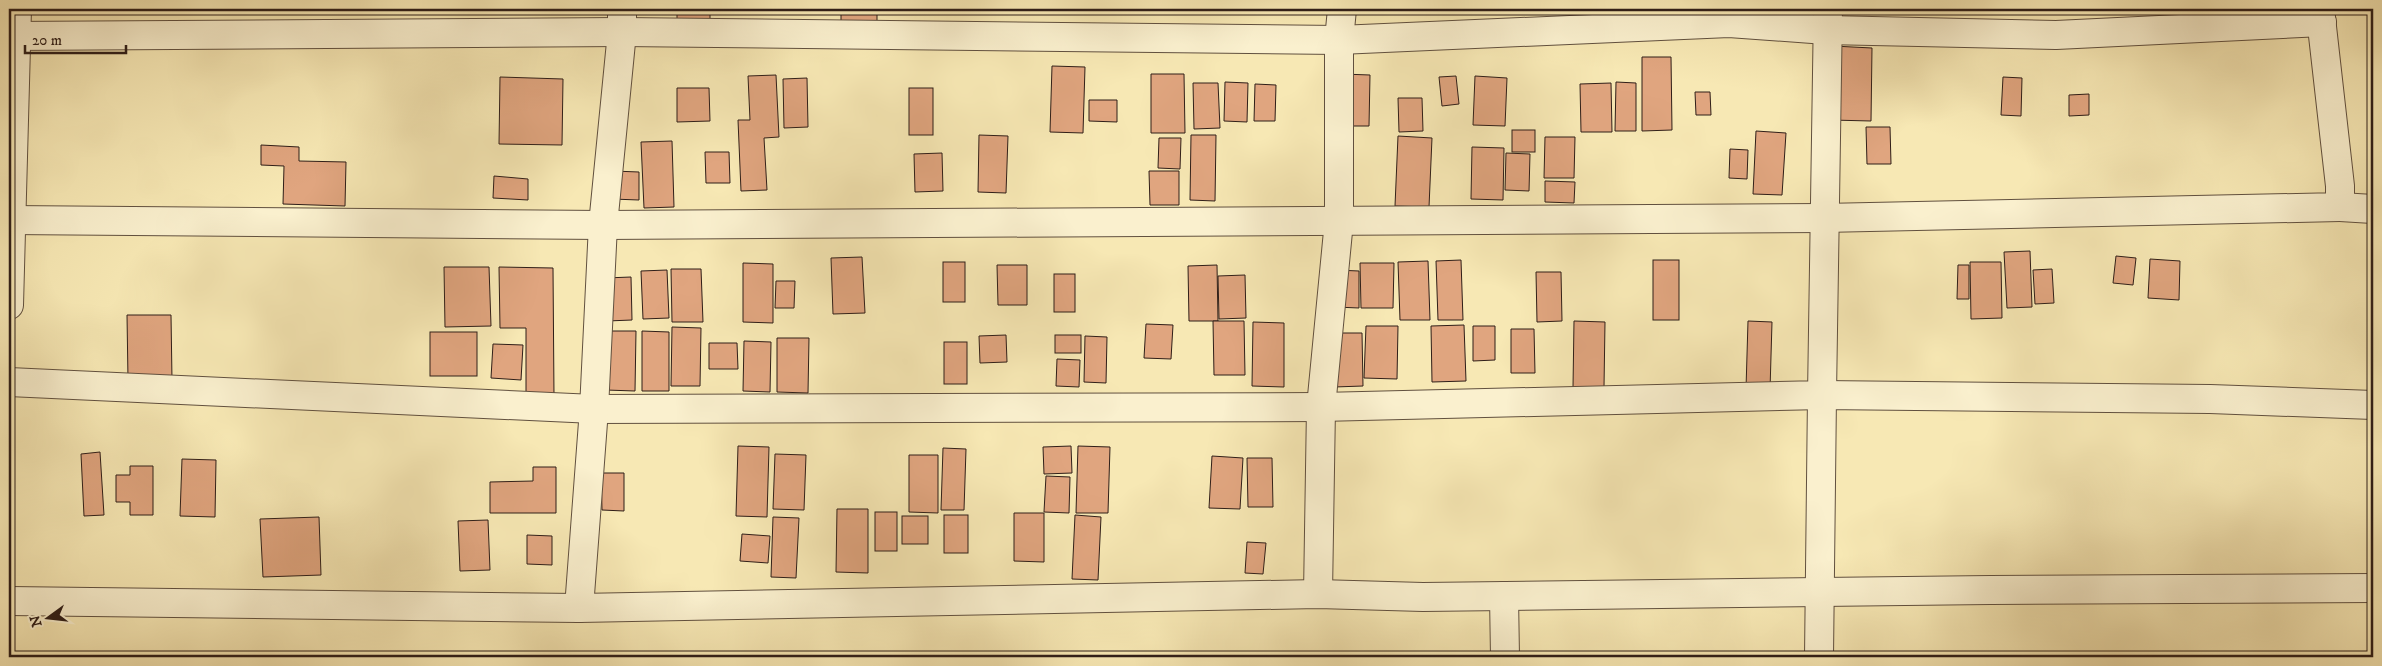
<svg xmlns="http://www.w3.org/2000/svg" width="2382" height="666" viewBox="0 0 2382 666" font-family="'IM FELL DW Pica',serif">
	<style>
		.building { fill: #e0a57f; stroke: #2f1e18 }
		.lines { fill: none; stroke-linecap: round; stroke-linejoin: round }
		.street-casing { stroke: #61503f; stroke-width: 30 }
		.street { stroke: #faf0ce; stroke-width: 28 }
	</style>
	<rect width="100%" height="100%" fill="#f7e8b4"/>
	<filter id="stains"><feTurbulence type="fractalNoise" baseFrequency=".004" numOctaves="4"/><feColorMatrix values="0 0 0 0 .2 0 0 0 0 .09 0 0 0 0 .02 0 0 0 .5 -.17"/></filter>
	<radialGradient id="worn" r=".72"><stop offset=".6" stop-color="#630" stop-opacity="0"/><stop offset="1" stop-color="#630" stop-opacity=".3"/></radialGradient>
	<g class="building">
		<polygon points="677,9 710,9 710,21 677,20"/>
		<polygon points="779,9 818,9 818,13 779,12"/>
		<polygon points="841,9 877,9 877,24 841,22"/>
		<polygon points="1366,9 1399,9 1399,12 1366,11"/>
		<polygon points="1429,9 1468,9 1468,12 1429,10"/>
		<polygon points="1544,9 1569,9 1569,12 1544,11"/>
		<polygon points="1612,9 1644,9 1644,13 1612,11"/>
		<polygon points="2136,9 2178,9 2178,12"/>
		<polygon points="1833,46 1872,48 1871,121 1831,120"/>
		<polygon points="1642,57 1671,57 1672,130 1642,131"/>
		<polygon points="1052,66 1085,67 1083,133 1050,132"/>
		<polygon points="1151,74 1184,74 1185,133 1151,133"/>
		<polygon points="1342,74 1370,75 1369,126 1342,126"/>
		<polygon points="776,75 779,137 764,138 767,190 741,191 738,120 750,120 748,76"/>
		<polygon points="1456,76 1459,104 1442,106 1439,77"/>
		<polygon points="1475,76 1507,78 1505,126 1473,125"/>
		<polygon points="500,77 563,79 562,145 499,144"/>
		<polygon points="2003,77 2022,78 2021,116 2001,115"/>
		<polygon points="807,78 808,127 784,128 783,79"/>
		<polygon points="1225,82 1248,83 1247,122 1224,121"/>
		<polygon points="1616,82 1636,83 1636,131 1615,131"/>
		<polygon points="1193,83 1218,83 1220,128 1194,129"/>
		<polygon points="1611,83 1612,132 1581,132 1580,84"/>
		<polygon points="1255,84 1276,85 1275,121 1254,121"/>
		<polygon points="677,88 709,88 710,121 677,122"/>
		<rect x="909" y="88" width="24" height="47"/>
		<polygon points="1695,92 1710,92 1711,115 1696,115"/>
		<polygon points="2089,94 2089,115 2069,116 2069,95"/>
		<polygon points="1398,98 1422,98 1423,131 1399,132"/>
		<polygon points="1089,100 1117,100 1117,122 1089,121"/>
		<polygon points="1866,127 1890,127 1891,164 1867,164"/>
		<rect x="1512" y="130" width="23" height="22"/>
		<polygon points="1756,131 1786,133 1782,195 1753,194"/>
		<polygon points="979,135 1008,136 1006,193 978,192"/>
		<polygon points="1191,135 1216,135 1215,201 1190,200"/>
		<polygon points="1398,136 1432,138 1429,207 1395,206"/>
		<polygon points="1545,137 1575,137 1574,178 1544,178"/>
		<polygon points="1159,138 1181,138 1180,169 1158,168"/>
		<polygon points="672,141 674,207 644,208 641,142"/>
		<polygon points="261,145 299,147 299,161 346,162 345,206 283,204 284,166 261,165"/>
		<polygon points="1472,147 1504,148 1503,200 1471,199"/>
		<polygon points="1730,149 1748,150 1747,179 1729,178"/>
		<polygon points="705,152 729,152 730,183 706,183"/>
		<polygon points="942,153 943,191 915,192 914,154"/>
		<polygon points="1506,153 1530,154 1529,191 1505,190"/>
		<polygon points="613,171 639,172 639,200 612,199"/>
		<polygon points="1149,171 1179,171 1179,205 1150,205"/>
		<polygon points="494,176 528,179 528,200 493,198"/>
		<polygon points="1545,181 1575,182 1574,203 1545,202"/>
		<polygon points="2030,251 2032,307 2007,308 2004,252"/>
		<polygon points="2116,256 2136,258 2133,285 2113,283"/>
		<polygon points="862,257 865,313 833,314 831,258"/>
		<polygon points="2150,259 2180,261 2179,300 2148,298"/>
		<polygon points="1461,260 1463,320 1438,320 1436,261"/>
		<rect x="1653" y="260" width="26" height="60"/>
		<polygon points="1428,261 1430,320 1400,320 1398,262"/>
		<rect x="943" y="262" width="22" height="40"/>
		<polygon points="1970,262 2001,262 2002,318 1971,319"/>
		<polygon points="743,263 773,264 773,323 743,322"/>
		<polygon points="1360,263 1394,263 1393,308 1361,308"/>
		<polygon points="997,265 1027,265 1027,305 998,305"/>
		<polygon points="1217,265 1218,321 1189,321 1188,266"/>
		<polygon points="1958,265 1969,265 1969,299 1957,299"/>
		<polygon points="444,267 489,267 491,326 445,327"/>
		<polygon points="499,267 553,268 554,397 526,397 526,328 500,328"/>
		<polygon points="671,269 701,269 703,322 672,322"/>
		<polygon points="2052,269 2054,303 2035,304 2033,270"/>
		<polygon points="667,270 669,318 643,319 641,271"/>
		<polygon points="1336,270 1359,271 1359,308 1335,307"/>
		<polygon points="1536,272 1561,272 1562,321 1537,322"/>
		<rect x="1054" y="274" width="21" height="38"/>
		<polygon points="1245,275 1246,318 1219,319 1218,276"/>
		<polygon points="631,277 632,320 607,321 605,278"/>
		<polygon points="776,281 795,281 794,308 775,308"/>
		<polygon points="127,315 171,315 172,380 128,380"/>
		<polygon points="1213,321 1244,321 1245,375 1214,375"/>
		<polygon points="1574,321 1605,322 1604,387 1573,387"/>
		<polygon points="1748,321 1772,322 1770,390 1746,389"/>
		<polygon points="1253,322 1284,323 1284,387 1252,386"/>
		<polygon points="1146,324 1173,325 1171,359 1144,358"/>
		<polygon points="1464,325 1466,381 1432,382 1431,326"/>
		<polygon points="1366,326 1398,326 1397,379 1364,378"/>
		<polygon points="1473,326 1495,326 1495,360 1473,361"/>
		<polygon points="672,327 701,328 700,386 671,386"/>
		<polygon points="1511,329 1534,329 1535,373 1511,373"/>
		<polygon points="606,331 636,331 635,391 606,390"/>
		<polygon points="642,331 669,332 669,391 642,391"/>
		<rect x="430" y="332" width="47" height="44"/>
		<polygon points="1332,333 1362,333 1363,386 1334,387"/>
		<polygon points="1006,335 1007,362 980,363 979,336"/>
		<rect x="1055" y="335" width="26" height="18"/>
		<polygon points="1085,336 1107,337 1106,383 1084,382"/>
		<polygon points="777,338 809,338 808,393 777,392"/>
		<polygon points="744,341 771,342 770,392 743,391"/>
		<rect x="944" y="342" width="23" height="42"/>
		<polygon points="709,343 737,343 738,369 709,369"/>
		<polygon points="493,344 523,345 521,380 491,378"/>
		<polygon points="1057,359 1080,360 1079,387 1056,386"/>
		<polygon points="738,446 769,447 767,517 736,516"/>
		<polygon points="1071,446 1072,473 1044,474 1043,447"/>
		<polygon points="1078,446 1110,447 1108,513 1076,513"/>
		<polygon points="943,448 966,449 964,510 941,510"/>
		<polygon points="100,452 104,515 84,516 81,454"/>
		<polygon points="775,454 806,455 804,510 773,509"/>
		<polygon points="909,455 938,455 938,513 909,512"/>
		<polygon points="1212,456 1243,458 1240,509 1209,508"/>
		<polygon points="1247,458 1272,458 1273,507 1248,507"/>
		<polygon points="182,459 216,460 215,517 180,516"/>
		<polygon points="130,466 153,466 153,515 130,515 130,502 116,502 116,475 130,475"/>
		<polygon points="533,467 556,467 556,513 490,513 490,482 533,481"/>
		<polygon points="601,473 624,473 624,511 602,510"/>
		<polygon points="1046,476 1070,477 1069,513 1044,512"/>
		<polygon points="837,509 868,509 868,573 836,572"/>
		<rect x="875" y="512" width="22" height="39"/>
		<polygon points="1014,513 1044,513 1044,562 1014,561"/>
		<rect x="944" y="515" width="24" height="38"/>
		<polygon points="1075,515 1101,517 1098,580 1072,579"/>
		<rect x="902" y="516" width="26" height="28"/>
		<polygon points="319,517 321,575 263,577 260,519"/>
		<polygon points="773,517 799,518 796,578 771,577"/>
		<polygon points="488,520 490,570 460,571 458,521"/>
		<polygon points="742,534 770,536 768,563 740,561"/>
		<polygon points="527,535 552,536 552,565 527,564"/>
		<polygon points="1247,542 1266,543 1263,574 1245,573"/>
	</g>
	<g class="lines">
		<g class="street-casing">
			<g id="street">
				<polyline points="9,36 622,32 1339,40 1729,23 1826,30 2056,35 2322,22"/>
				<polyline points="2340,207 2373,209"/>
				<polyline points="9,220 603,225 1823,218 2340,207 2340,186 2320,9"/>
				<polyline points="9,305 17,9"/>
				<polyline points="9,382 594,409 1321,407 1822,395 1828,9"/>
				<polyline points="1318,594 1321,407 1339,221 1339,40 1342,9"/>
				<polyline points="1504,596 1505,657"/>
				<polyline points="9,601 579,608 1318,594 1423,597 1990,590 2373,588"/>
				<polyline points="579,608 594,409 603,225 622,32 622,9"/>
				<polyline points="1819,657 1822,395 2210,399 2373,405"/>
			</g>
		</g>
		<use href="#street" class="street"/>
	</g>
	<rect width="2382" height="666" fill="none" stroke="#f7e8b4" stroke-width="30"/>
	<rect x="10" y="10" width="2362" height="646" fill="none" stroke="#2f1e18" stroke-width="2.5"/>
	<rect x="15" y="15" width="2352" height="636" fill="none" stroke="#2f1e18"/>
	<g transform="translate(48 618) rotate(255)" stroke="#faf0ce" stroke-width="4" paint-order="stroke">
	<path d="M0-4L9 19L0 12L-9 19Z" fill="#2f1e18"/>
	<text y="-8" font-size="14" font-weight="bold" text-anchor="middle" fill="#2f1e18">N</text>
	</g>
	<path d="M25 45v8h101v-8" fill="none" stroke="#2f1e18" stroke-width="2.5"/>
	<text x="32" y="45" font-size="15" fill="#2f1e18" stroke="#faf0ce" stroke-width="4" paint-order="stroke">20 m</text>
	<rect width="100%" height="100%" filter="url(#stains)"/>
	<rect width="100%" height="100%" fill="url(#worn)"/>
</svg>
